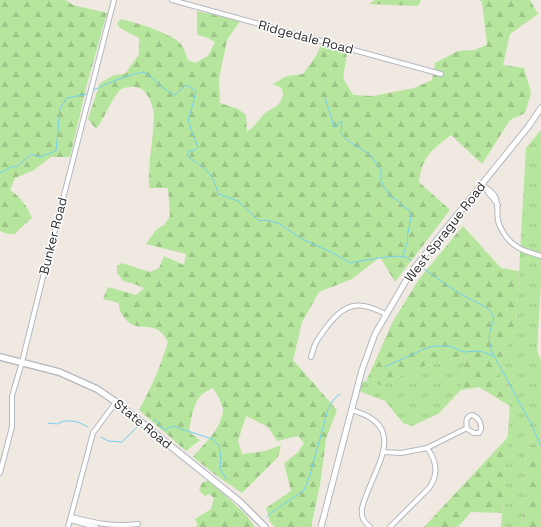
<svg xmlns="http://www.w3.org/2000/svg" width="541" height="527" viewBox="0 0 541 527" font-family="'Space Grotesk',sans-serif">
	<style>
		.grass { fill: url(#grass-tufts) }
		.forest { fill: url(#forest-firs) }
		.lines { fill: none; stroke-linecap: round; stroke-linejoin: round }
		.stream { stroke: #75cff0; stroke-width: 1 }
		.minor-casing { stroke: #b4b7c1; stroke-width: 6 }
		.tertiary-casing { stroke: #b4b7c1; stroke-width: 7 }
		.secondary-casing { stroke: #b4b7c1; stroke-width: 8 }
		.minor { stroke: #fff; stroke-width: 4 }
		.tertiary { stroke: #fff; stroke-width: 5 }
		.secondary { stroke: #fff; stroke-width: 5.5 }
		.labels { text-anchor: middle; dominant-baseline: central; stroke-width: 3; stroke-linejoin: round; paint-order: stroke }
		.street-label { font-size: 13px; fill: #2e2e2e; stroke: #fff }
	</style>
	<defs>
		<pattern id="grass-tufts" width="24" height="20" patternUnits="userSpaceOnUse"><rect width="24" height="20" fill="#b6e59e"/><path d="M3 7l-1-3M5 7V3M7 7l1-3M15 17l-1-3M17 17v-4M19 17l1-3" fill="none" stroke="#9dc588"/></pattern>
		<pattern id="forest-firs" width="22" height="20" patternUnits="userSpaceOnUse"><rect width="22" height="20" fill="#b6e59e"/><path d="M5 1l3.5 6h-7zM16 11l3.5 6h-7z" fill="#9dc588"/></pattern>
	</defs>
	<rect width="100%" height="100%" fill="#efe9e1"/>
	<g class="grass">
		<polygon points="541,130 541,285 537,350 541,360 541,444 526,447 522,527 501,527 511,392 496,372 516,325 526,148"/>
		<polygon points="465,356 461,390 438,414 412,426 403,423 385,401 359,391 362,381 380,385 421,367"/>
	</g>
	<g class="forest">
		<path d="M0 0H66L73 5 107 13 87 84 70 157H51L34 170 15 178 10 190C21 197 27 206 32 218L14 234H8L0 231Z"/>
		<polygon points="375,0 421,0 418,6 369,4"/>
		<path d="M479 0H530L538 14 510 34 503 65 524 68 531 93 525 113 510 120 482 164 451 135C432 150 422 156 419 182L450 210 395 282 380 257 352 279 319 292 302 322 293 360 337 410 326 439 320 485 311 527H275L270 522 266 508 291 491 284 463 298 452 304 443 298 436 277 441 268 427 246 416 238 441 242 454 265 451 281 445 278 457 242 493 217 476 193 457C204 444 221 429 223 411 223 403 217 395 213 388 193 395 192 414 189 432L200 440 186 451 139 410C151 388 161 366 168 341 165 338 162 332 158 330 145 323 134 332 124 317 120 312 119 310 119 303L103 299 108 287 136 295 144 288 134 284 123 281 117 273V266L122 263 150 272 159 268 164 256 184 265 186 254 146 244 156 230 165 224 170 216 168 188H149C148 164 153 141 154 117 154 107 147 86 134 87 129 87 123 87 120 90 110 101 105 118 96 129L88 119 100 83 114 75 125 74 139 54V38L120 28 117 23 121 19C137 23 168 32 180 43 184 47 186 55 188 60L195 63 208 56 215 42 206 37 197 35V11L240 21 227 40 219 79 220 103 238 109 246 115 247 132 254 126 265 113 278 105 283 96 282 88 273 84 287 76 303 74 316 56 321 45 347 54 343 78 353 95 373 96 414 88 432 80 435 63 458 51 474 50 487 45 482 2Z"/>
		<polygon points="463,226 501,268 519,271 516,325 496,372 511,392 510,406 479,387 461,390 465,356 421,367 380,385 366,382 392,323 419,279"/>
		<polygon points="508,437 502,513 471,512 458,527 424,527"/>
		<polygon points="541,444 541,527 522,527 526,447"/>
		<polygon points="209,480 246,515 255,527 194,527 198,525 195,519 211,509 214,498 209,494 205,496 199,490 202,483"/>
	</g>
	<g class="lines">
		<g class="stream">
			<path d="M94 90C110 82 125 76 143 72 155 78 163 90 175 95L186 85 196 91 191 111 188 119 192 133 198 147 195 150 189 151 187 155C191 160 195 161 200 165 210 172 215 181 218 194L238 201 259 221 266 220 278 223 302 239 333 253 350 263C360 261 396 254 406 257 408 258 409 259 411 261"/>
			<path d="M325 97 334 127H336L340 122H342L341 134C349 144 361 147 370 155 375 160 377 166 381 170V180L384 187 391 197 396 199 405 208 409 210 411 217 407 238 408 240 403 256"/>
			<polyline points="0,173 11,167 18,166 31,154 40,157 56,151 60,108 67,98 87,94"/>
			<path d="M424 269C438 278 451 289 466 297 474 302 490 306 493 316 495 321 491 326 490 331 488 339 490 345 492 352L530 422 541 446"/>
			<polyline points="385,367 424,349 435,346 449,346 464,352 480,351 494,356"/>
			<polyline points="154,420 156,420 159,423 160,427 166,430 172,426 212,439 219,445 221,458 220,468 226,479"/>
			<polyline points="48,423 57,424 64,421 70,421 78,422 88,427"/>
			<polyline points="101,437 108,441 122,442 139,425"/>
			<polyline points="267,517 271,513 304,490 310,475 328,409 334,399 340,394"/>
		</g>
		<g class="minor-casing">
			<g id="minor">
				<polyline points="172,0 441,74"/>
				<path d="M482 185C501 196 496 202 498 221 499 225 501 229 503 232 512 248 525 251 541 256"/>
				<polyline points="484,187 498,205"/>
				<path d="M311 357C314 344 317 340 325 329 344 303 358 299 387 315"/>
				<path d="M351 410C413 426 371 471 362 508 361 517 363 521 370 527"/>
				<path d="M472 415C479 417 484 427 479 433H474L467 429C466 423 465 417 472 415Z"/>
				<polyline points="384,452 401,453 427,448 467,428"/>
				<polyline points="0,473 12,427 12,396 22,362 46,265 114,0"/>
				<path d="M71 517C96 523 112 527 138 524"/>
				<polyline points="70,520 96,527"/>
				<polyline points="68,527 93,433 116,402"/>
				<path d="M390 527 429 488C439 474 437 461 427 448"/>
			</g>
		</g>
		<g class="tertiary-casing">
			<polyline id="tertiary" points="321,527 362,370 375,334 411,272 528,127 541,108"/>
		</g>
		<g class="secondary-casing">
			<polyline id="secondary" points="0,357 59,372 97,389 116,402 240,502 265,527"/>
		</g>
		<use href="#minor" class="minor"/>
		<use href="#tertiary" class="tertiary"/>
		<use href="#secondary" class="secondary"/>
	</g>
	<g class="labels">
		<g class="street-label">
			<text transform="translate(306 37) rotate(15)">Ridgedale Road</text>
			<text transform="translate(445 232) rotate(-52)">West Sprague Road</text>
			<text transform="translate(53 236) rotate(-76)">Bunker Road</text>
			<text transform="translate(143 424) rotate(39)">State Road</text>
		</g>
	</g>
</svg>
